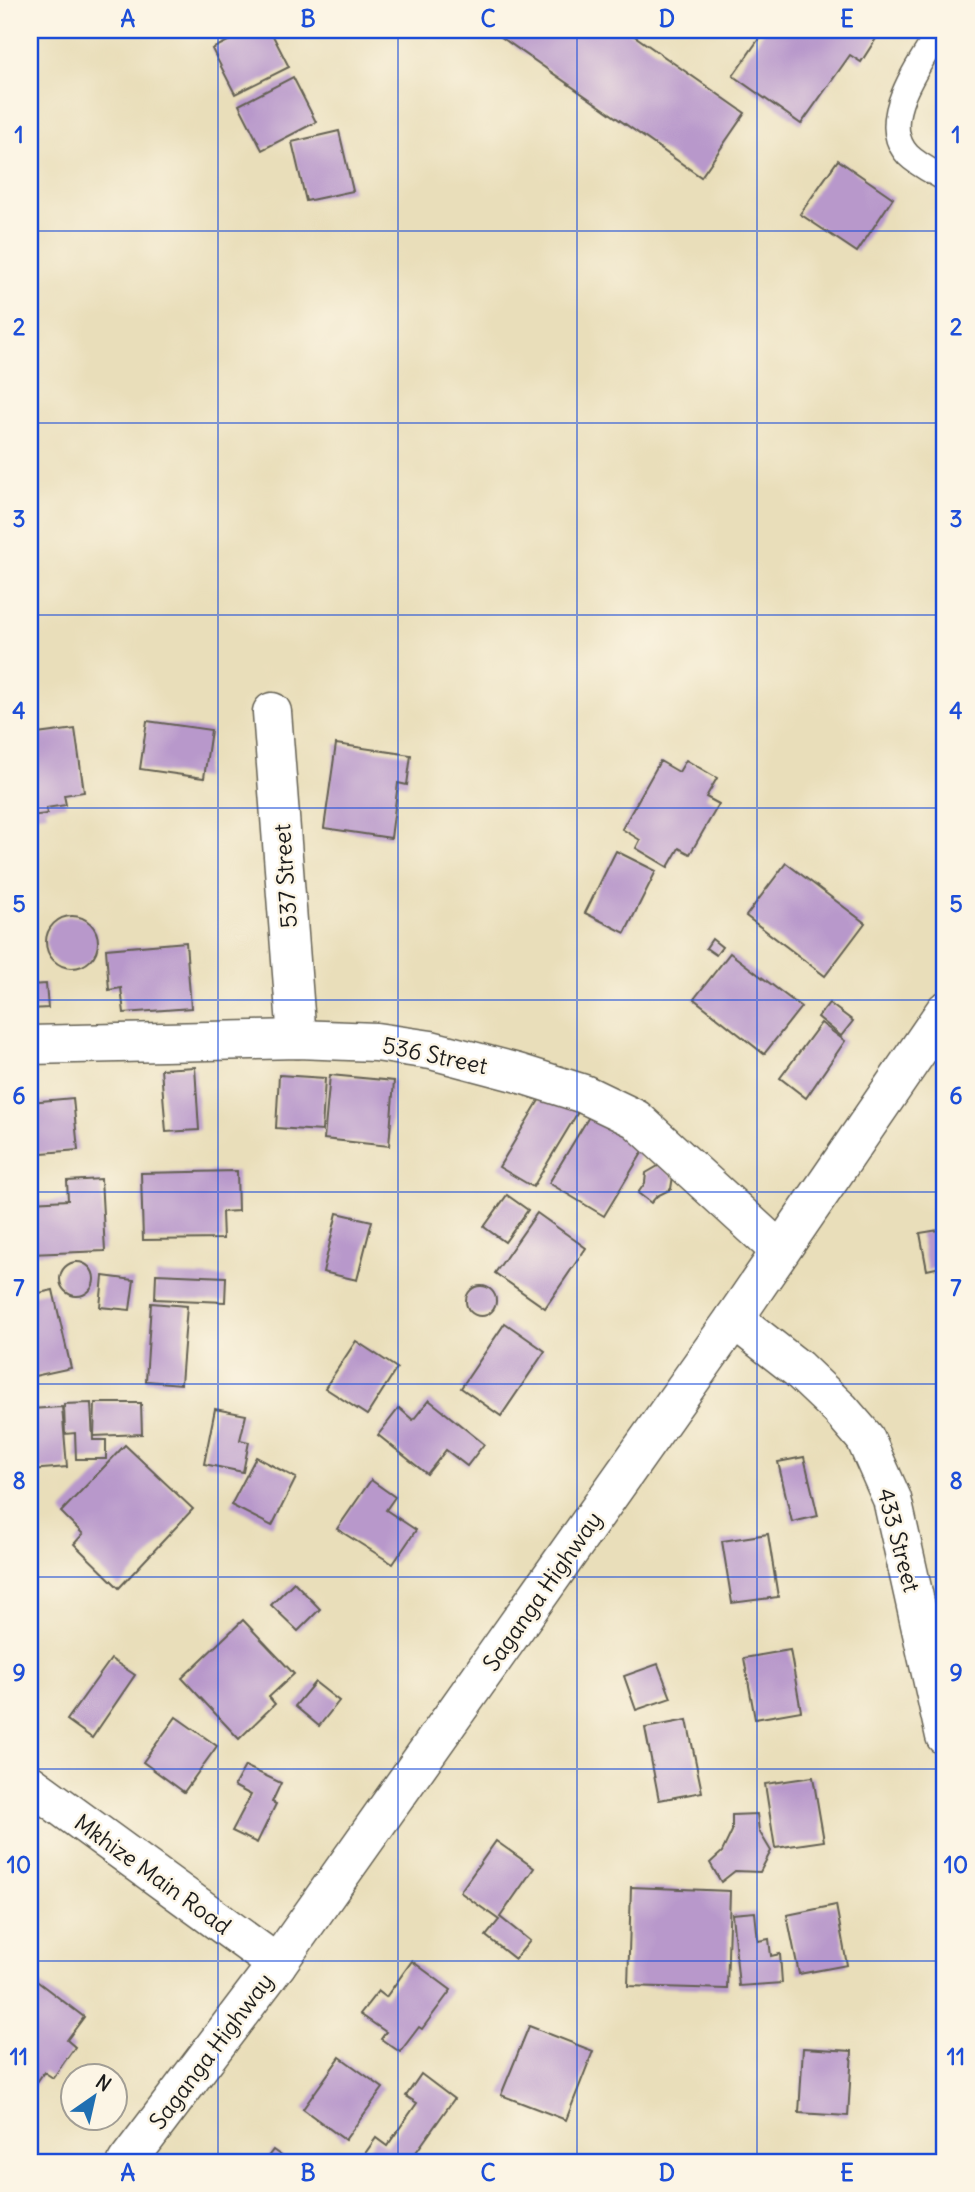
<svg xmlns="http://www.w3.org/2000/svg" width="975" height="2192" viewBox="0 0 975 2192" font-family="Delius,sans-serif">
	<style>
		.building { fill: #b898cb }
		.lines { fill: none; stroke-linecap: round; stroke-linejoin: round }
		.lane-casing { stroke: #646053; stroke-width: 27 }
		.street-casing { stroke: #646053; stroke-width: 41 }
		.secondary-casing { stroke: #646053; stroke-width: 41 }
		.lane { stroke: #fff; stroke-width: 24 }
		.street { stroke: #fff; stroke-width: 38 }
		.secondary { stroke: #fff; stroke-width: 38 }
		.grid { fill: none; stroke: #1d4ed8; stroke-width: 2; stroke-opacity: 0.55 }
		.labels { text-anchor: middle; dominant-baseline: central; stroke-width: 5; stroke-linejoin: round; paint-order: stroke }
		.street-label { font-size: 23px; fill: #1c1c1c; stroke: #fcf5e5 }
		.neatline { fill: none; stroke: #1d4ed8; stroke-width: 2.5 }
		.grid-label { font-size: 23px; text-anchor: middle; font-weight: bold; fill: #1d4ed8 }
	</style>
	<rect width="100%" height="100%" fill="#fcf5e5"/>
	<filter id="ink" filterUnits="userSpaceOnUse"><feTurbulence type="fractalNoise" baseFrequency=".0143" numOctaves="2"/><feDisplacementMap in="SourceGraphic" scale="14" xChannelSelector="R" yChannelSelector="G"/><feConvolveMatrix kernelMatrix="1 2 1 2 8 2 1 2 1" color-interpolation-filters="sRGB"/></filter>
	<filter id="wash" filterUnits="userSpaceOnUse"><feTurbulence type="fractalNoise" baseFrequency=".00686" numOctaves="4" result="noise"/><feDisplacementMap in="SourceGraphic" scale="28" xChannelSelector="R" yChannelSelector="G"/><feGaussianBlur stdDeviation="1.57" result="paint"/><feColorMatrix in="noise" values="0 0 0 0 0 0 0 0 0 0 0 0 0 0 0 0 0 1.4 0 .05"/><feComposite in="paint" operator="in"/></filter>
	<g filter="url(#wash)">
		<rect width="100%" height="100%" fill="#e9deba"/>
		<g id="blocks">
			<g class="building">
				<polygon points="250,30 270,30 289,67 235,94 212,49"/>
				<polygon points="491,30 626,30 745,113 701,177"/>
				<polygon points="765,30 874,30 879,34 861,62 850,55 801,124 733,76"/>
				<polygon points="293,77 316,122 262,150 239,105"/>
				<polygon points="339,131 353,191 306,201 292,142"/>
				<polygon points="838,160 893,198 857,252 800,214"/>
				<polygon points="147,721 211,730 204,778 140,769"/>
				<polygon points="75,729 84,792 64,795 66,805 46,808 47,814 30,816 30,735"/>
				<polygon points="336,744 411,755 407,785 398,783 391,838 324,828"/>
				<polygon points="686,760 717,778 706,797 719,804 690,854 679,848 668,867 636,848 640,840 622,829 660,761 679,772"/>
				<polygon points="616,851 656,871 625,933 585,913"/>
				<polygon points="786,863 865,923 825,976 746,916"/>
				<circle cx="72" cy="942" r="26"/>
				<polygon points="712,939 722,947 716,955 706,948"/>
				<polygon points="186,942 191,1008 124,1013 121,988 109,990 106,949"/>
				<polygon points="730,953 801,1007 764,1054 694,999"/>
				<polygon points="46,984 48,1008 30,1009 30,985"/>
				<polygon points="829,1003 853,1021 841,1036 818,1017"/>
				<polygon points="821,1023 845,1041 806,1098 780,1078"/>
				<polygon points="195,1067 199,1130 166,1132 161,1069"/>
				<polygon points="279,1075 325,1078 322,1131 276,1128"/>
				<polygon points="330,1075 394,1081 389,1146 324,1139"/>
				<polygon points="547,1087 581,1107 533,1187 499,1167"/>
				<polygon points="73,1098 78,1150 30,1154 30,1102"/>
				<polygon points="593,1110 648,1143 604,1216 549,1183"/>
				<polygon points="660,1165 673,1176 671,1189 657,1196 651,1203 638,1193 645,1183 646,1173"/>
				<polygon points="237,1171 238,1211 222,1212 223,1239 143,1240 141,1173"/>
				<polygon points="101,1179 105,1251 30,1254 30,1202 68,1200 67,1181"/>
				<polygon points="507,1195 528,1210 505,1242 484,1227"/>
				<polygon points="337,1213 372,1221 357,1280 323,1272"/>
				<polygon points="537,1213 586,1248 545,1308 495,1273"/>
				<polygon points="945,1229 945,1266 927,1270 920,1233"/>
				<circle cx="77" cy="1279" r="17"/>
				<polygon points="156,1274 226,1277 225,1302 155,1299"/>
				<polygon points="103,1276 134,1280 130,1310 100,1307"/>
				<circle cx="481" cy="1301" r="15"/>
				<polygon points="53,1290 71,1368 30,1377 30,1295"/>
				<polygon points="151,1303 187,1306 181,1384 146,1381"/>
				<polygon points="505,1323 545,1351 501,1416 461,1388"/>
				<polygon points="356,1341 397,1368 367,1415 325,1388"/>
				<polygon points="429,1400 484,1444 467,1466 446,1450 427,1474 378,1435 399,1408 413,1420"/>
				<polygon points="91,1403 93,1440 106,1440 106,1459 76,1459 75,1433 65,1434 64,1404"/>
				<polygon points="95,1403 141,1403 142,1434 94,1436"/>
				<polygon points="62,1407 67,1467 30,1470 30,1409"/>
				<polygon points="215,1409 246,1415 240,1440 249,1442 243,1472 204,1464"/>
				<polygon points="125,1445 193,1509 119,1588 74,1544 83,1534 61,1512"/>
				<polygon points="256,1457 296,1478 272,1526 231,1505"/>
				<polygon points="804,1457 818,1516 792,1522 778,1462"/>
				<polygon points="371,1480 395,1497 386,1510 416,1530 393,1564 337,1529"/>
				<polygon points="768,1534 778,1597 732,1603 722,1541"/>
				<polygon points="294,1582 320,1609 298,1631 271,1605"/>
				<polygon points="243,1620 294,1674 269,1697 275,1704 239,1739 182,1678"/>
				<polygon points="790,1650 801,1711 755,1719 744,1658"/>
				<polygon points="111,1659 135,1675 92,1738 67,1720"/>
				<polygon points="658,1664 671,1698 636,1710 624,1676"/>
				<polygon points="315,1682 339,1701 319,1726 295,1706"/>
				<polygon points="176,1717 217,1746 184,1792 143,1762"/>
				<polygon points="687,1720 702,1792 659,1800 645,1728"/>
				<polygon points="245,1766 281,1783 272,1802 276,1804 257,1843 232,1831 251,1795 234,1786"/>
				<polygon points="813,1777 824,1841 775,1848 765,1784"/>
				<polygon points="757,1814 759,1831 771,1851 760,1872 735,1871 721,1882 710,1863 722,1852 732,1831 732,1815"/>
				<polygon points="496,1841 534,1868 500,1917 530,1941 515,1959 486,1936 499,1920 460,1892"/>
				<polygon points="631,1887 730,1891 727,1989 628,1986"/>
				<polygon points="836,1905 847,1965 799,1974 787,1915"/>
				<polygon points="755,1912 758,1941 769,1939 771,1956 780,1954 782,1983 739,1986 732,1914"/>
				<polygon points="412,1961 451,1990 422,2029 419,2027 400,2052 381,2039 386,2032 360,2014 378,1991 386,1997"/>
				<polygon points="30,1976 84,2017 67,2040 75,2047 53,2078 44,2072 30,2092"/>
				<polygon points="529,2026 593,2051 566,2120 501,2095"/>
				<polygon points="803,2048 852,2051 848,2116 799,2113"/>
				<polygon points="340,2057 383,2088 345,2140 303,2109"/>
				<polygon points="421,2074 454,2099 409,2162 359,2162 376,2138 387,2146 417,2103 406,2096"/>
				<polygon points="273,2150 290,2162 264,2162"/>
			</g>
		</g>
	</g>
	<g filter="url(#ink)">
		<use href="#blocks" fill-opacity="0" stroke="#646053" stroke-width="2"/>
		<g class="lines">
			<g class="lane-casing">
				<path id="lane" d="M940 30C922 62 875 120 908 155 918 165 933 172 945 179"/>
			</g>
			<g class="street-casing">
				<g id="street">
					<polyline points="272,712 297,1039"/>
					<polyline points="30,1045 297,1039 376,1042 431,1050 518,1073 584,1094 636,1119 779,1250"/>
					<polyline points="734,1319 798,1369 840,1409 865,1438 892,1499 945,1736"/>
					<polyline points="30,1784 277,1964"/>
				</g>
			</g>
			<g class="secondary-casing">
				<polyline id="secondary" points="127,2162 277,1964 734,1319 945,1011"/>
			</g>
			<use href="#lane" class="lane"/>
			<use href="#street" class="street"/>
			<use href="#secondary" class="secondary"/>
		</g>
	</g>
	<path class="grid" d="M218 30V2162M398 30V2162M577 30V2162M757 30V2162M30 231H945M30 423H945M30 615H945M30 808H945M30 1000H945M30 1192H945M30 1384H945M30 1577H945M30 1769H945M30 1961H945"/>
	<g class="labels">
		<g class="street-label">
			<text transform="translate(285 876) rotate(-94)">537 Street</text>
			<text transform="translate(435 1055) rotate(12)">536 Street</text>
			<text transform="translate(899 1540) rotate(75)">433 Street</text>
			<text transform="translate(542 1591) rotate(-55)">Saganga Highway</text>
			<text transform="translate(153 1874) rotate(36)">Mkhize Main Road</text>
			<text transform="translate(211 2051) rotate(-53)">Saganga Highway</text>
		</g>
	</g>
	<rect width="975" height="2192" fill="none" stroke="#fcf5e5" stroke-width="77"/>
	<g transform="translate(94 2097) rotate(34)"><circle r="33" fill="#fcf5e5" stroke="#a29e95" stroke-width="2"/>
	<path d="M0-5L12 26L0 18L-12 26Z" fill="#1f6fb2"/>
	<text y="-10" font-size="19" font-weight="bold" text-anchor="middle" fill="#1c1c1c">N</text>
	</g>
	<rect x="38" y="38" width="898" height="2116" class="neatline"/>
	<g class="grid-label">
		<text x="128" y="27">A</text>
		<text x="308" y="27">B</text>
		<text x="488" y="27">C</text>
		<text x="667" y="27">D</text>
		<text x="847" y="27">E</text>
		<text x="19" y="143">1</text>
		<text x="956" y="143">1</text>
		<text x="19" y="335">2</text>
		<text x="956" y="335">2</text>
		<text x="19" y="527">3</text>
		<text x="956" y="527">3</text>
		<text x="19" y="719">4</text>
		<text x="956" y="719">4</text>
		<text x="19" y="912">5</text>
		<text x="956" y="912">5</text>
		<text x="19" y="1104">6</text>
		<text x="956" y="1104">6</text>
		<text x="19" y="1296">7</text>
		<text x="956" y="1296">7</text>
		<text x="19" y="1489">8</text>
		<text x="956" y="1489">8</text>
		<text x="19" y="1681">9</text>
		<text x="956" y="1681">9</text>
		<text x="19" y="1873">10</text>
		<text x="956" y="1873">10</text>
		<text x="19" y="2065">11</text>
		<text x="956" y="2065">11</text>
		<text x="128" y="2181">A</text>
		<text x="308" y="2181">B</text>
		<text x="488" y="2181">C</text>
		<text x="667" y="2181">D</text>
		<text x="847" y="2181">E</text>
	</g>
</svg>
